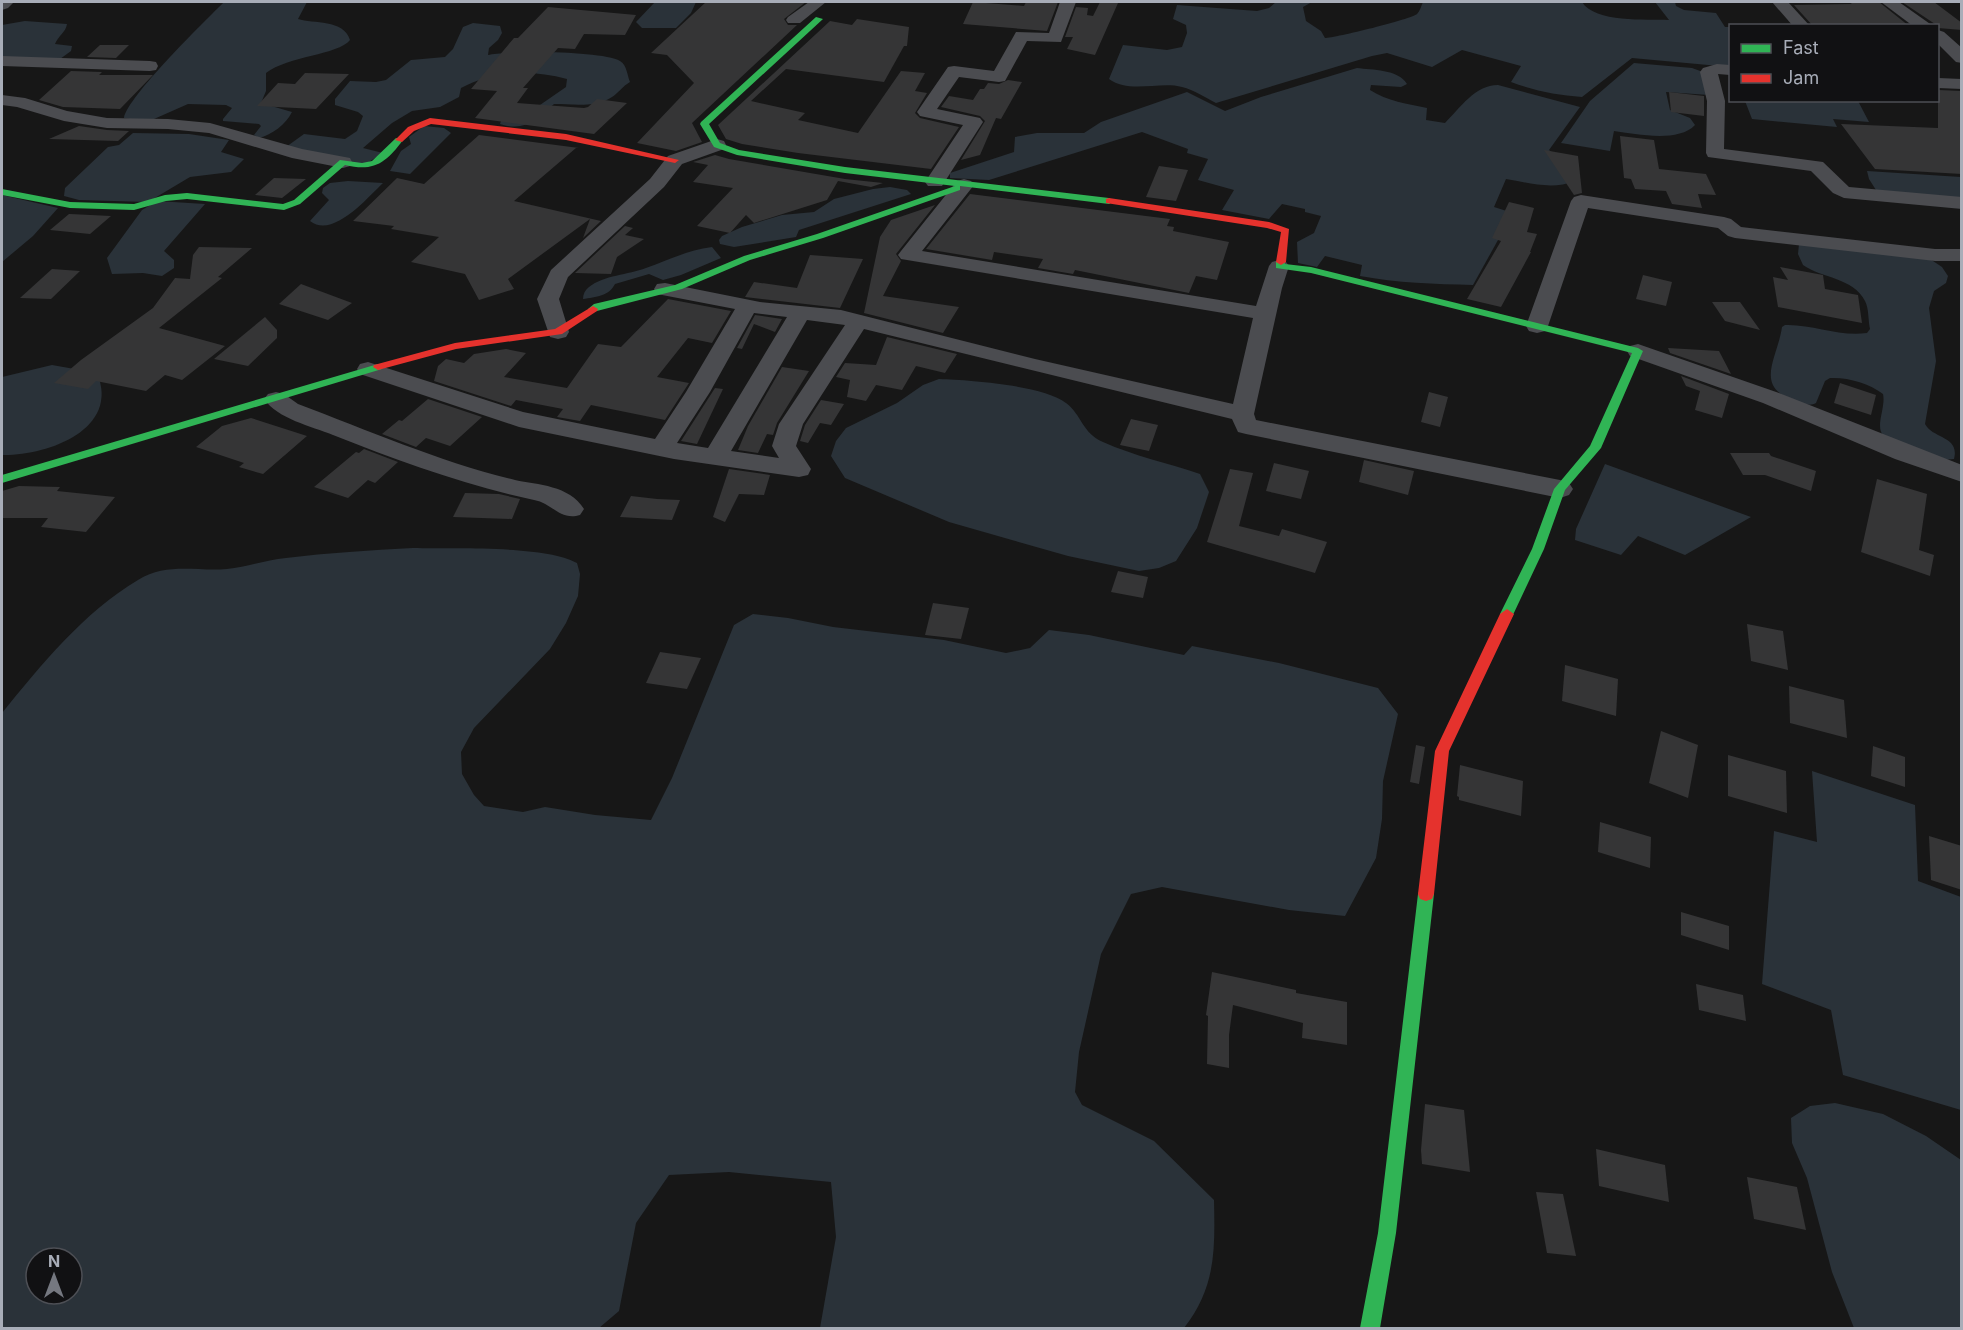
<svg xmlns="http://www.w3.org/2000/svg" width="1963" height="1330" viewBox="0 0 1963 1330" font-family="Inter,sans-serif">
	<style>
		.water { fill: #2a3239; fill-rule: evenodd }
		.building { fill: #353536 }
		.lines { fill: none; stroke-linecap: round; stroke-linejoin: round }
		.street { fill: #4b4c50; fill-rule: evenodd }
		.fast { fill: #30b455; fill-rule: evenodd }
		.jam { fill: #e5322d; fill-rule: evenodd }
	</style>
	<rect width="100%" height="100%" fill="#171717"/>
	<g class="water">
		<path d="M224 2H307L298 19C313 24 344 19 350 40 338 55 288 56 266 73V91L261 103 292 112C286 124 272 135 259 138L254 135 261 126 259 124 223 121V119L232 108 226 105 188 104 154 119 142 121 124 118C127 97 205 21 224 2Z"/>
		<polygon points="655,2 696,2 691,13 676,28 642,28 636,22"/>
		<path d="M1276 2H1312L1303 7 1306 21 1321 31 1325 38C1335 38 1412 19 1417 14 1420 11 1421 6 1423 2H1582C1595 23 1646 19 1669 20L1655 2H1675L1676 6 1684 10 1716 13 1725 27H1730V67L1632 58 1582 97C1557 95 1535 91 1511 82L1521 66 1462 50 1432 67 1387 53 1372 56 1216 103C1206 98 1194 90 1182 87 1160 81 1129 94 1109 79L1123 45 1167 50 1182 47 1187 33 1186 25 1173 19 1177 5 1257 11 1269 8Z"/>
		<path d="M25 21 67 24C66 32 58 36 55 44L72 46 71 51 60 59H2V25Z"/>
		<path d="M473 23 500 26 502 33 498 40 489 48 488 55C509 50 603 51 620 61 627 65 627 75 630 82 623 86 617 94 612 97 595 108 573 104 554 104 536 120 525 132 500 124L503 115 540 105 566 87 567 79C530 69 496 70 461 88L459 97 440 107 412 111 392 123 363 148 383 153 364 165 286 147 304 134 345 139 357 131 363 116 358 112 335 105V99L350 81 376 82 386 80 411 60 445 57 453 49 463 27Z"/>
		<path d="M1634 63 1692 68 1703 72 1709 95 1666 92 1670 110 1690 118 1695 125C1678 143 1636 134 1614 131L1610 151 1561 143 1590 101Z"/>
		<path d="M1357 68C1372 70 1398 69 1407 84L1401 87 1371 85 1370 90C1387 101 1408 104 1427 108L1426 120 1445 123C1460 108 1475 85 1498 85L1580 107 1549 150 1564 162 1575 181C1552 190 1530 183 1506 179L1494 207 1513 213 1473 285C1435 284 1397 283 1360 276L1362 265 1325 256 1317 267 1298 263 1297 242 1314 233 1321 216 1305 212V209L1282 204 1269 219 1222 210 1234 190 1198 180 1208 159 1187 153 1188 149 1142 132 989 180 950 178V173L1014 152 1015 137 1037 133H1084L1101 122 1187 92 1225 111 1261 97Z"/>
		<polygon points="1745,101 1858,101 1869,122 1833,119 1837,127 1752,119"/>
		<polygon points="424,126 444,128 451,133 410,174 390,171 401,151 411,144 409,137"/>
		<polygon points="133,133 189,134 229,140 221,152 244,159 231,172 190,177 148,202 79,200 64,196 65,188 108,147 119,145"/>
		<polygon points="1867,171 1961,177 1961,199 1876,190 1869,179"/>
		<path d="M348 181 383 183C367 198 333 239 310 221L329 200 322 193 323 188 330 183Z"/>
		<polygon points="890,187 907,190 911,194 799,230 796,237 734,247 720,244 719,240 722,236 742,227 782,215 814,212 834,199 873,189"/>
		<polygon points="2,195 58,208 33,236 2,262"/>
		<polygon points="157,201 205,204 164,251 174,260 174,268 162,276 143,273 112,274 107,258 142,210"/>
		<path d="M1799 244 1930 259 1942 267 1948 276 1946 283 1934 291 1929 308 1936 361 1925 424C1933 439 1960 436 1954 459L1943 460 1883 435C1875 426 1886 407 1883 394 1869 383 1847 377 1830 378L1825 381 1816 403C1809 407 1802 403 1794 400 1753 387 1778 357 1782 327L1785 325C1813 324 1839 337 1867 333L1870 329C1868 321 1869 308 1865 301 1854 278 1821 278 1803 265L1798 254Z"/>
		<path d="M712 247 721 258 681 275 663 280 649 274 615 284C609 296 596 297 583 299 583 294 585 290 589 287 604 275 628 275 646 268 669 260 688 250 712 247Z"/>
		<path d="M52 365 97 373C121 430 46 456 2 455V377Z"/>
		<path d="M939 379C968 380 1043 385 1066 403 1082 415 1082 433 1103 442 1134 456 1168 463 1200 474L1209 492 1197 528 1176 561 1159 568 1139 571 1068 556 949 522 845 478 831 456 836 441 846 428 897 403 923 385Z"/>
		<polygon points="1605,464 1751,517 1685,555 1638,536 1621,555 1575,540 1576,529"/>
		<path d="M413 548C453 549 545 545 577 563L580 574 578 596 566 623 550 649 474 728 461 752 462 774 474 795 484 806 523 812 545 807 595 815 651 820 672 778 734 625 753 614 788 618 833 627 944 640 1006 653 1030 648 1049 630 1089 635 1184 655 1192 646 1279 663 1378 688 1398 714 1383 781 1382 819 1376 858 1345 916 1289 910 1162 887 1131 894 1101 954 1079 1052 1075 1092 1082 1105 1154 1141 1214 1200C1215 1250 1216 1287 1184 1328H820L836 1237 831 1182 729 1172 669 1175 636 1223 619 1311 599 1328H2V713C41 665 84 612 138 580 167 562 198 572 227 569 247 567 266 560 286 558 328 553 370 550 413 548ZM36 1258H72V1294H36Z"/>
		<polygon points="1812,771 1915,805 1918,881 1961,897 1961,1110 1843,1075 1831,1010 1762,984 1774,831 1817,842"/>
		<polygon points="1835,1103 1883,1114 1926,1136 1961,1160 1961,1328 1854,1328 1832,1272 1807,1178 1792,1143 1791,1118 1810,1106"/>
	</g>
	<g class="building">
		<polygon points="706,2 806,2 784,19 788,25 797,25 692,123 702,142 676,151 637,143 694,83 667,55 651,53"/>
		<polygon points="973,2 1024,6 1026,2 1058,2 1047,31 963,24"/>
		<polygon points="1100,2 1118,3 1095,55 1067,49 1073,37 1065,37 1076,7 1088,8 1087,15 1093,16"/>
		<polygon points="1849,2 1879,2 1909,26 1813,26 1794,5 1852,4"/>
		<polygon points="1902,2 1934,2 1962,23 1962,30 1938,28 1938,26"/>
		<polygon points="548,7 636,15 625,35 584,34 575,49 558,48 523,88 528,88 517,103 584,108 588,107 597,99 627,103 594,134 475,118 497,91 471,89 514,38 518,38"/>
		<polygon points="857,19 909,27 907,46 904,46 884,82 786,69 751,101 805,113 798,120 858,133 901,71 925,73 915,91 927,93 915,113 920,118 959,127 931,169 798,153 742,144 726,139 718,125 830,21 852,25"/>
		<polygon points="100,45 129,45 116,58 87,57"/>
		<polygon points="71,71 102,72 99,75 153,75 120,109 63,107 39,100"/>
		<polygon points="305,73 349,74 316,109 257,106 278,83 295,84"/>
		<polygon points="1008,80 1022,82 1001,119 996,118 980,155 961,160 985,121 980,116 941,107 949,96 973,100 980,89 984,89 988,83 999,84"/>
		<polygon points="1938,90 1962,91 1962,174 1875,169 1841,124 1938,128"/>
		<polygon points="1669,92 1704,96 1704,116 1671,112"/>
		<polygon points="79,126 107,130 129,131 118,141 49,139"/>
		<polygon points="479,135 579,148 576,148 514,201 601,221 583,238 590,219 508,279 514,289 479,300 465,274 411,262 439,237 391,229 394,226 353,221 397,178 424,184"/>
		<polygon points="1620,136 1654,140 1659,169 1706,174 1716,195 1698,194 1702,208 1672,204 1666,191 1635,189 1631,179 1624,178"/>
		<polygon points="1544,150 1578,156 1582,193 1574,195"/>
		<polygon points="715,155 729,159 845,179 883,183 871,187 838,181 827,200 754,223 746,215 730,233 697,226 733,188 693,182 708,165 693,162"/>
		<polygon points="1159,166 1188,170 1176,201 1146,197"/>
		<polygon points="274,178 306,179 282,198 255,195"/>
		<polygon points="970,194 1170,219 1167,226 1174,227 1173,231 1229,242 1217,280 1196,276 1189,293 1075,270 1073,274 1038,268 1043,259 994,252 992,260 926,249"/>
		<polygon points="1509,202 1534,208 1527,232 1537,234 1530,252 1531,252 1501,307 1467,299 1501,241 1492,238"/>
		<polygon points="935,205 896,254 901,261 883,296 959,307 943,333 864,313 880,237 891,220"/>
		<polygon points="69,214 70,214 111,216 90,234 50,230"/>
		<polygon points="625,226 633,228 625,235 644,239 617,257 611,274 575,273"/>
		<polygon points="199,247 252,248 218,277 222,278 159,328 225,346 182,380 165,375 146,391 96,381 88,389 54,383 81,360 153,308 175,278 190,279 193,255"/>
		<polygon points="810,255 863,259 840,308 745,297 754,282 797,288"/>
		<polygon points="1780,267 1823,275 1825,289 1858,295 1862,323 1778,307 1773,277 1788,280"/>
		<polygon points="52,269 80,271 51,299 20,298"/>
		<polygon points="1643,275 1672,282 1666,306 1636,299"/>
		<polygon points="301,284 352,303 328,320 279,304"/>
		<polygon points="668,299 731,311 712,343 688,338 657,377 689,383 665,420 591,405 580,421 557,417 563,409 516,400 511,406 434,381 438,366 446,359 464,363 474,354 506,349 526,353 504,377 567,388 598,344 621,347"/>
		<polygon points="1712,302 1740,302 1760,330 1725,321"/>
		<polygon points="755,315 782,319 775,332 754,324 742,349 737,348"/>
		<polygon points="265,317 277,330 277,338 248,366 214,359"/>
		<polygon points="887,337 957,354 945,373 916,366 902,390 876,385 866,401 847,397 850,380 836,377 845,363 876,365"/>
		<polygon points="1668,348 1719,351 1731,374 1670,353"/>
		<polygon points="782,367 809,371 777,423 773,435 767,434 758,453 738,450 748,426"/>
		<polygon points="1681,376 1729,394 1722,418 1695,410 1700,391 1686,386"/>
		<polygon points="1840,383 1876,395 1871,415 1834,403"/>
		<polygon points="715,388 723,389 697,444 681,441"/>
		<polygon points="1429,392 1448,397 1440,427 1421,422"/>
		<polygon points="428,399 482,417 450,446 426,438 416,447 382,434 399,420 402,421"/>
		<polygon points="821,400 844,404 831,425 820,423 808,443 800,441 805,425"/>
		<polygon points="251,418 307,436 263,474 239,467 244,463 196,447 222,426"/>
		<polygon points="1131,419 1158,425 1149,451 1120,445"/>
		<polygon points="364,449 398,462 375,483 368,480 348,498 314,487 356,452 359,453"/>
		<polygon points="1730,453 1769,453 1771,456 1816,471 1811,491 1765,475 1743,475"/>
		<polygon points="1364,460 1414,471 1408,495 1359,482"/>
		<polygon points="1274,463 1309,471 1301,499 1266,491"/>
		<polygon points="729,469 770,475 764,495 739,494 725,522 713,517"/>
		<polygon points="1230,469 1253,473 1239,526 1279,536 1282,529 1327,542 1315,573 1207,542"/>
		<polygon points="1877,479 1927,494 1919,550 1934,555 1930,576 1861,552"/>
		<polygon points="19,486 60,487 57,491 115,497 86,532 41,527 48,518 2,518 2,491"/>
		<polygon points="465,493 499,494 520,499 512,519 453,517"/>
		<polygon points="631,496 657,499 680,500 672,520 620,517"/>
		<polygon points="1118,571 1148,577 1143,598 1111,592"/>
		<polygon points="933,603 969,608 961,639 925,635"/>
		<polygon points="1747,624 1783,631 1788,670 1751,661"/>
		<polygon points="660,652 701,658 687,689 646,683"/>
		<polygon points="1565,665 1618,679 1616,716 1562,701"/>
		<polygon points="1789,686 1844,700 1847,738 1790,723"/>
		<polygon points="1661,731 1698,745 1688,798 1649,783"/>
		<polygon points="1416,745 1425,747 1419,784 1410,782"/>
		<polygon points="1873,746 1905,757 1905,787 1871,776"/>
		<polygon points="1728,755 1786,771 1787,813 1728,796"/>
		<polygon points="1460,765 1523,781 1521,816 1459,800 1459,797 1457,796"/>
		<polygon points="1600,822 1651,837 1650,868 1598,852"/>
		<polygon points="1929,836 1962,846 1962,890 1931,880"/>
		<polygon points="1681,912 1729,926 1729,950 1681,935"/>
		<polygon points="1212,972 1296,990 1296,993 1347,1002 1347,1045 1302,1038 1303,1023 1233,1005 1229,1035 1229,1068 1207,1064 1208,1016 1206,1015"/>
		<polygon points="1696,984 1743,995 1746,1021 1699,1010"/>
		<polygon points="1425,1104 1464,1110 1470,1172 1422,1164 1421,1150"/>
		<polygon points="1596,1149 1665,1165 1669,1202 1599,1186"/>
		<polygon points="1747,1177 1797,1187 1806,1230 1754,1219"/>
		<polygon points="1536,1192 1563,1194 1576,1256 1547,1253"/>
	</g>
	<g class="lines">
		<g class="street">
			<polygon points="2,2 14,2 8,8 2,10"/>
			<polygon points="809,2 826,2 800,23 788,23 786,20 788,17"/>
			<polygon points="1060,2 1076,2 1061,42 1027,41 1005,81 999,82 959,77 937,109 980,118 983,122 942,186 928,186 925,182 963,125 920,116 917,112 948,67 954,66 994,71 1016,32 1049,33"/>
			<polygon points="1772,2 1788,2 1810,26 1793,26"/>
			<polygon points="1881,2 1899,2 1933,26 1913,26"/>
			<polygon points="1938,30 1944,32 1962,48 1962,63 1956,62 1938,44"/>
			<polygon points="2,56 150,61 156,62 158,66 156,70 150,71 2,66"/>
			<polygon points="1717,64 1730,65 1730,75 1718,74 1725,101 1724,149 1823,162 1849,187 1962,197 1962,209 1844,198 1833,193 1811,171 1708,157 1706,153 1707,101 1700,72 1703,68"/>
			<polygon points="1938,78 1962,79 1962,89 1938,88"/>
			<polygon points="2,95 25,98 67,111 107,118 168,119 210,123 302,149 350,158 352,162 350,166 343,168 292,158 209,133 168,129 107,128 64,121 17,107 2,105"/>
			<polygon points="717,139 724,141 726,145 724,149 682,164 664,187 568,277 559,299 569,332 566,337 558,339 550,337 537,299 551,270 650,179 668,156"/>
			<path d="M964 179 971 181 974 185 922 251 1256 306 1269 266 1272 262 1279 260 1286 262 1289 266 1282 288 1254 414 1256 420 1560 480 1569 483 1573 489 1569 495 1560 498 1246 434 1238 432 1232 419 864 329 803 424 796 446 811 469 808 475 799 477 674 459 519 427 360 374 357 369 360 364 368 362 523 412 655 439 686 392 735 309 657 294 654 289 657 284 665 283 760 302 841 310 1035 359 1233 404 1253 318 901 259 898 255 901 251 957 181ZM754 313 787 317 708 448 677 443 710 392ZM807 320 845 325 779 424 772 446 779 458 731 451Z"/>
			<polygon points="1581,195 1724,217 1731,219 1741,227 1935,249 1962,249 1962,261 1935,261 1735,238 1728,236 1718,228 1588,208 1548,326 1545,331 1537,333 1529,331 1526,326 1571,201 1574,197"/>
			<polygon points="1638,344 1779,393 1962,465 1962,482 1895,459 1763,403 1630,356 1627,351 1630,346"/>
			<path d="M276 392 284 394 298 404C370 431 440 462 515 480 538 485 569 485 584 509L580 515C560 521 552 503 534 500 464 485 399 461 333 435 311 426 278 419 264 399L268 394Z"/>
		</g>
		<g class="fast">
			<polygon points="816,17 823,19 709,124 720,143 739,150 845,167 1109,198 1114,201 1109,204 960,186 960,190 823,238 750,260 682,289 593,312 589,311 588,309 594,304 675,285 744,256 817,234 955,186 845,173 737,155 714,147 700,124 701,122"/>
			<path d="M396 138 403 140C386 163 374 172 345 165L300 204 284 210 187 199 166 201 134 210 70 208 2 195V189L70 202 134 204 165 195 187 193 283 204 294 200 340 160 362 163 372 161Z"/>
			<polygon points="1281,259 1284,260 1285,264 1311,267 1638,348 1643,351 1601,448 1565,490 1544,549 1512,617 1507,619 1500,614 1532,549 1554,489 1590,446 1632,353 1311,273 1276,268 1276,262"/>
			<polygon points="378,364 383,367 382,369 2,483 2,475"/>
			<polygon points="1426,887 1432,889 1434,894 1396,1233 1380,1328 1360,1328 1378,1233 1418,894 1420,889"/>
		</g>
		<g class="jam">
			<polygon points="430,118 566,134 679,160 675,163 566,140 431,124 414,131 402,142 395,140 408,127"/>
			<polygon points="1109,198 1269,222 1289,229 1286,262 1281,265 1276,262 1281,232 1267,228 1106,203 1106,199"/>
			<polygon points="593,306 598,309 597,311 562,334 456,349 378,370 373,367 374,365 455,343 555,329"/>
			<polygon points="1507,609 1514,614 1449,751 1434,894 1432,899 1426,901 1420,899 1418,894 1435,751 1500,614"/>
		</g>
	</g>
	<rect width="1963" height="1330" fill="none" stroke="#a8adb8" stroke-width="6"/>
	<rect x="1729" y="24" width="210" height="78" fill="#111113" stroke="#4d4f55" stroke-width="1.5"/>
	<rect x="1741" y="44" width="30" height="9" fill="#30b455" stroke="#4d4f55" stroke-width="1.5"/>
	<text x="1783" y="54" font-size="18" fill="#a8adb8">Fast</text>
	<rect x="1741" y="74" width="30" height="9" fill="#e5322d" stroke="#4d4f55" stroke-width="1.5"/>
	<text x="1783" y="84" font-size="18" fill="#a8adb8">Jam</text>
	<g transform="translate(54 1276)"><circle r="28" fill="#111113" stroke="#4d4f55" stroke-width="1.5"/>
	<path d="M0-4.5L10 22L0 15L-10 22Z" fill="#757880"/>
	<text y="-9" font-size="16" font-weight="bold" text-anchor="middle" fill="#a8adb8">N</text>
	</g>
</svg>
